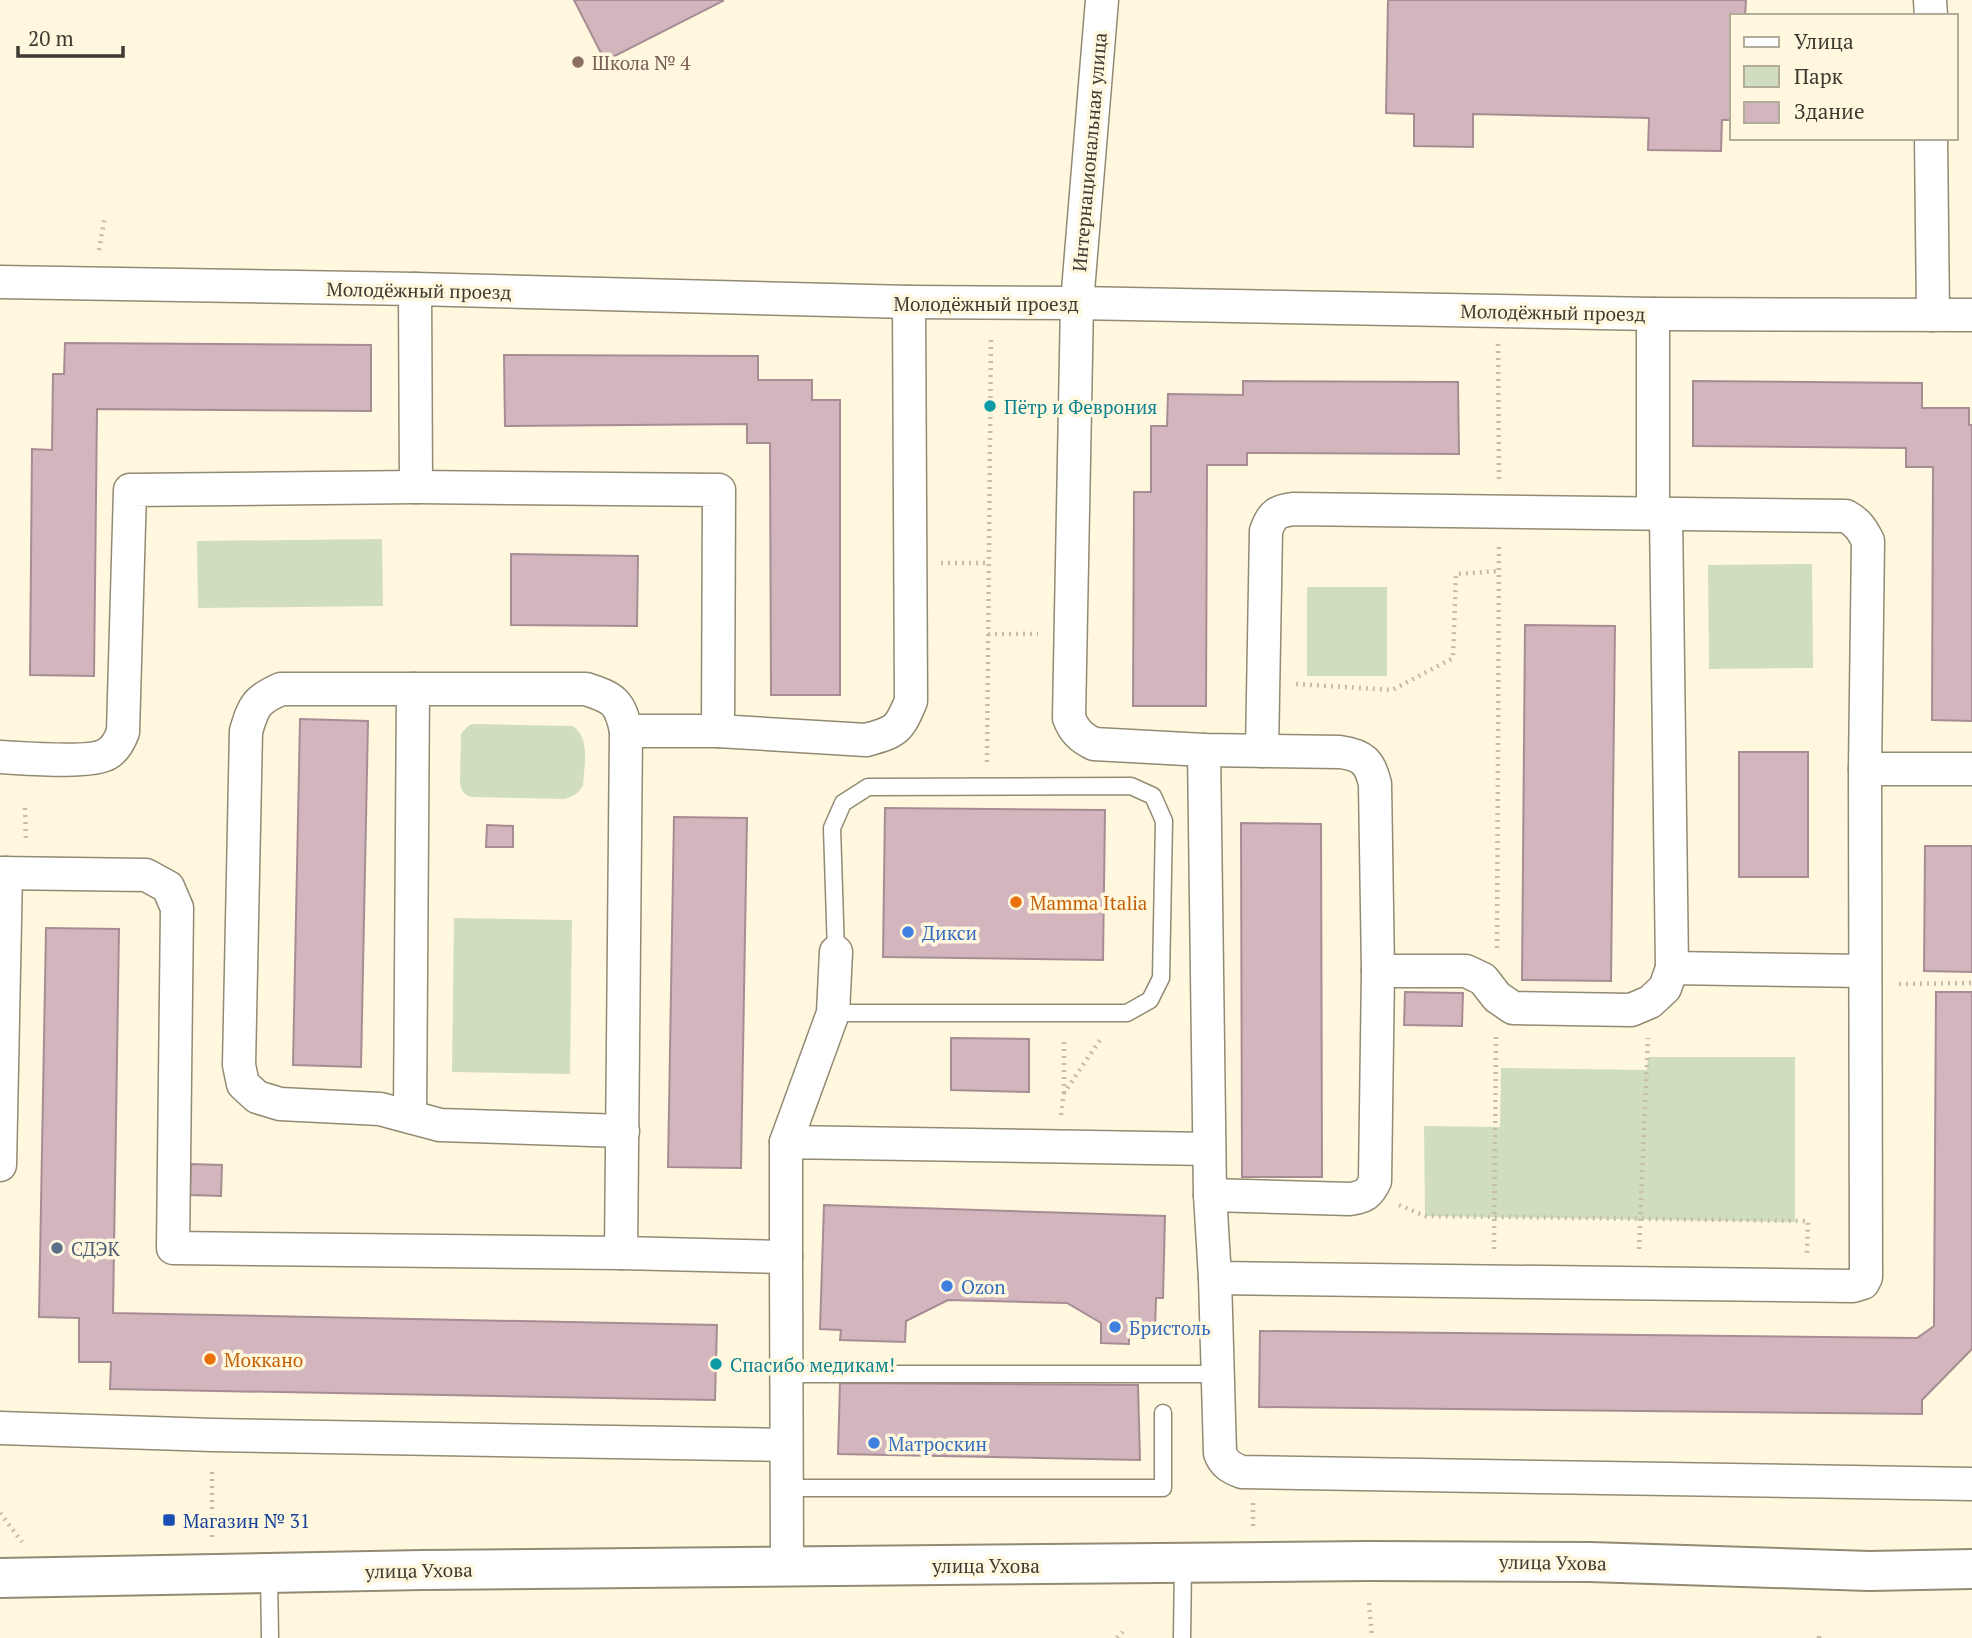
<svg xmlns="http://www.w3.org/2000/svg" width="1972" height="1638" viewBox="0 0 1972 1638" font-family="'PT Serif',serif">
	<style>
		.green { fill: #d0ddbf }
		.building { fill: #d2b5bd; stroke: #a78c94; stroke-width: 2 }
		.lines { fill: none; stroke-linecap: round; stroke-linejoin: round }
		.service-casing { stroke: #928b74; stroke-width: 19 }
		.minor-casing { stroke: #928b74; stroke-width: 35 }
		.tertiary-casing { stroke: #928b74; stroke-width: 42 }
		.path { stroke: #c4bda9; stroke-width: 4.5; stroke-dasharray: 2 5; stroke-linecap: butt }
		.service { stroke: #fff; stroke-width: 16 }
		.minor { stroke: #fff; stroke-width: 32 }
		.tertiary { stroke: #fff; stroke-width: 38 }
		.education-dot { fill: #8d6e63; stroke: #fff7de; stroke-width: 2.5 }
		.culture-dot { fill: #0f9aa8; stroke: #fff7de; stroke-width: 2.5 }
		.food-dot { fill: #e8710a; stroke: #fff7de; stroke-width: 2.5 }
		.shop-dot { fill: #3f7fe0; stroke: #fff7de; stroke-width: 2.5 }
		.service-dot { fill: #5c6f8a; stroke: #fff7de; stroke-width: 2.5 }
		.transit-dot { fill: #1a4fb4; stroke: #fff7de; stroke-width: 2.5 }
		.labels { text-anchor: middle; dominant-baseline: central; stroke-width: 7; stroke-linejoin: round; paint-order: stroke }
		.education-label { font-size: 19px; fill: #785e54; stroke: #fff7de; text-anchor: start }
		.street-label { font-size: 19px; fill: #3d3b31; stroke: #fff7de }
		.culture-label { font-size: 19px; fill: #0d838f; stroke: #fff7de; text-anchor: start }
		.food-label { font-size: 19px; fill: #c56008; stroke: #fff7de; text-anchor: start }
		.shop-label { font-size: 19px; fill: #366cbe; stroke: #fff7de; text-anchor: start }
		.service-label { font-size: 19px; fill: #4e5e75; stroke: #fff7de; text-anchor: start }
		.transit-label { font-size: 19px; fill: #164399; stroke: #fff7de; text-anchor: start }
	</style>
	<rect width="100%" height="100%" fill="#fff7de"/>
	<g class="green">
		<polygon points="382,539 383,606 198,608 197,541"/>
		<polygon points="1812,564 1813,668 1709,669 1708,565"/>
		<rect x="1307" y="587" width="80" height="89"/>
		<path d="M476 724 572 726C591 736 584 767 583 785 579 794 573 796 564 799L471 797C463 794 461 790 460 782L461 734 469 725Z"/>
		<polygon points="454,918 572,920 570,1074 452,1072"/>
		<polygon points="1648,1057 1795,1057 1795,1222 1425,1216 1424,1126 1500,1127 1501,1068 1647,1070"/>
	</g>
	<g class="building">
		<polygon points="574,0 723,0 723,1 605,61"/>
		<polygon points="1388,0 1746,0 1745,16 1732,16 1732,120 1722,120 1721,151 1648,150 1649,118 1473,114 1473,147 1414,146 1414,114 1386,113"/>
		<polygon points="65,343 371,345 371,411 97,409 94,676 30,675 32,449 52,450 53,374 64,374"/>
		<polygon points="504,355 758,356 758,380 812,380 812,400 840,400 840,695 771,695 770,443 747,443 747,424 505,426"/>
		<polygon points="1243,381 1458,382 1459,454 1247,453 1247,465 1207,465 1206,706 1133,706 1134,492 1151,492 1151,426 1167,426 1168,394 1243,395"/>
		<polygon points="1693,381 1922,383 1922,408 1969,408 1969,425 1972,425 1972,721 1932,720 1933,467 1906,467 1906,448 1693,446"/>
		<polygon points="511,554 638,556 637,626 511,625"/>
		<polygon points="1525,625 1615,626 1611,981 1522,980"/>
		<polygon points="300,719 368,721 361,1067 293,1065"/>
		<rect x="1739" y="752" width="69" height="125"/>
		<polygon points="885,808 1105,810 1103,960 883,957"/>
		<polygon points="674,817 747,818 741,1168 668,1167"/>
		<polygon points="1241,823 1321,824 1322,1177 1242,1177"/>
		<polygon points="487,825 513,826 513,847 486,847"/>
		<polygon points="1925,846 1972,846 1972,972 1924,971"/>
		<polygon points="46,928 119,929 113,1313 717,1325 715,1400 110,1389 111,1362 79,1362 79,1318 39,1317"/>
		<polygon points="1405,992 1463,993 1462,1026 1404,1025"/>
		<polygon points="1936,992 1972,992 1972,1349 1922,1400 1922,1414 1259,1407 1260,1331 1917,1338 1934,1326"/>
		<polygon points="951,1038 1029,1039 1029,1092 951,1090"/>
		<polygon points="191,1164 222,1165 221,1196 190,1195"/>
		<polygon points="824,1205 1165,1216 1163,1298 1156,1298 1155,1330 1129,1329 1129,1344 1101,1343 1101,1323 1067,1303 948,1300 906,1321 905,1342 840,1340 841,1330 820,1329"/>
		<polygon points="840,1383 1138,1385 1140,1460 838,1454"/>
	</g>
	<g class="lines">
		<g class="service-casing">
			<g id="service">
				<polyline points="833,1013 1127,1013 1150,1000 1161,978 1164,821 1153,796 1131,786 868,787 843,803 832,828 836,952"/>
				<polyline points="787,1374 1217,1374"/>
				<polyline points="786,1488 1163,1488 1163,1413"/>
				<polyline points="269,1573 270,1638"/>
				<polyline points="1182,1638 1183,1564"/>
			</g>
		</g>
		<g class="minor-casing">
			<g id="minor">
				<path d="M1102 0 1077 303 1069 718C1074 731 1081 738 1094 744L1204 750 1340 752C1363 755 1370 762 1375 784L1378 971 1375 1181C1369 1194 1364 1197 1350 1199L1210 1195"/>
				<polyline points="1930,0 1931,16"/>
				<polyline points="1931,138 1933,315"/>
				<polyline points="0,282 415,289 909,302 1077,303 1653,314 1972,315"/>
				<polyline points="415,289 416,487"/>
				<polyline points="1653,513 1653,314"/>
				<polyline points="1666,514 1672,968"/>
				<path d="M1204 750 1210 1195 1215 1278 1220 1453C1224 1464 1231 1468 1242 1472L1972 1484"/>
				<path d="M0 757C22 758 91 764 107 754 116 749 120 740 123 732L130 490 416 487 719 490 718 731 866 740C896 732 899 730 911 701L909 302"/>
				<polyline points="1865,769 1972,769"/>
				<polyline points="0,873 146,875 168,887 177,908 173,1248 621,1253 786,1257 787,1567"/>
				<polyline points="1378,971 1466,971 1483,979 1497,997 1513,1008 1631,1010 1650,1002 1665,988 1672,968 1865,971"/>
				<polyline points="410,1117 413,689"/>
				<path d="M623 1131 440 1125 380 1109 280 1104 257 1097 243 1084 239 1065 246 731C254 705 256 700 281 689H586C614 698 620 702 626 731"/>
				<polyline points="786,1142 833,1013 836,952"/>
				<polyline points="0,1165 6,873"/>
				<polyline points="621,1253 626,731 718,731"/>
				<polyline points="786,1257 786,1142 1209,1149"/>
				<path d="M1215 1278 1853 1286 1863 1283 1866 1277 1865 769 1868 541C1862 529 1857 522 1846 516L1294 509C1277 511 1272 514 1266 531L1262 751"/>
				<polyline points="0,1428 213,1435 786,1445"/>
			</g>
		</g>
		<g class="tertiary-casing">
			<polyline id="tertiary" points="0,1578 422,1570 1368,1561 1590,1562 1869,1571 1972,1569"/>
		</g>
		<g class="path">
			<polyline points="99,250 105,216"/>
			<polyline points="1498,344 1499,479"/>
			<polyline points="941,563 989,563"/>
			<polyline points="988,634 1038,634"/>
			<polyline points="1296,684 1392,690 1453,658 1456,574 1499,571"/>
			<polyline points="987,762 991,336"/>
			<polyline points="25,808 26,842"/>
			<polyline points="1497,948 1499,544"/>
			<polyline points="1899,984 1972,983"/>
			<polyline points="1064,1093 1064,1038"/>
			<polyline points="1061,1115 1064,1093 1102,1037"/>
			<polyline points="1399,1205 1425,1216 1808,1221 1807,1253"/>
			<polyline points="1494,1249 1496,1037"/>
			<polyline points="1639,1249 1648,1038"/>
			<polyline points="0,1513 22,1542"/>
			<polyline points="1253,1526 1253,1503"/>
			<polyline points="212,1537 212,1469"/>
			<polyline points="1369,1603 1372,1637"/>
			<polyline points="1117,1638 1123,1632"/>
			<polyline points="1819,1638 1819,1635"/>
		</g>
		<use href="#service" class="service"/>
		<use href="#minor" class="minor"/>
		<use href="#tertiary" class="tertiary"/>
	</g>
	<circle class="education-dot" cx="578" cy="62" r="7"/>
	<g class="culture-dot">
		<circle cx="990" cy="406" r="7"/>
		<circle cx="716" cy="1364" r="7"/>
	</g>
	<g class="food-dot">
		<circle cx="1016" cy="902" r="7"/>
		<circle cx="210" cy="1359" r="7"/>
	</g>
	<g class="shop-dot">
		<circle cx="908" cy="932" r="7"/>
		<circle cx="947" cy="1286" r="7"/>
		<circle cx="1115" cy="1327" r="7"/>
		<circle cx="874" cy="1443" r="7"/>
	</g>
	<circle class="service-dot" cx="57" cy="1248" r="7"/>
	<rect class="transit-dot" x="162" y="1513" width="14" height="14" rx="3.5"/>
	<g class="labels">
		<g class="education-label">
			<text x="592" y="62">Школа № 4</text>
		</g>
		<g class="street-label">
			<text transform="translate(1089 152) rotate(-85)">Интернациональная улица</text>
			<text transform="translate(419 290) rotate(1)">Молодёжный проезд</text>
			<text x="986" y="303">Молодёжный проезд</text>
			<text transform="translate(1553 312) rotate(1)">Молодёжный проезд</text>
			<text transform="translate(1553 1562) rotate(1)">улица Ухова</text>
			<text x="986" y="1565">улица Ухова</text>
			<text transform="translate(419 1570) rotate(-1)">улица Ухова</text>
		</g>
		<g class="culture-label">
			<text x="1004" y="406">Пётр и Феврония</text>
			<text x="730" y="1364">Спасибо медикам!</text>
		</g>
		<g class="food-label">
			<text x="1030" y="902">Mamma Italia</text>
			<text x="224" y="1359">Моккано</text>
		</g>
		<g class="shop-label">
			<text x="922" y="932">Дикси</text>
			<text x="961" y="1286">Ozon</text>
			<text x="1129" y="1327">Бристоль</text>
			<text x="888" y="1443">Матроскин</text>
		</g>
		<g class="service-label">
			<text x="71" y="1248">СДЭК</text>
		</g>
		<g class="transit-label">
			<text x="183" y="1520">Магазин № 31</text>
		</g>
	</g>
	<rect x="1730" y="14" width="228" height="126" fill="#fff7de" stroke="#b1ac99" stroke-width="2"/>
	<rect x="1744" y="37" width="35" height="10" fill="#ffffff" stroke="#b1ac99" stroke-width="2"/>
	<text x="1794" y="49" font-size="21" fill="#3d3b31">Улица</text>
	<rect x="1744" y="66" width="35" height="21" fill="#d0ddbf" stroke="#b1ac99" stroke-width="2"/>
	<text x="1794" y="84" font-size="21" fill="#3d3b31">Парк</text>
	<rect x="1744" y="102" width="35" height="21" fill="#d2b5bd" stroke="#b1ac99" stroke-width="2"/>
	<text x="1794" y="119" font-size="21" fill="#3d3b31">Здание</text>
	<path d="M18 46v10h105v-10" fill="none" stroke="#3d3b31" stroke-width="3.5"/>
	<text x="28" y="46" font-size="21" fill="#3d3b31" stroke="#fff7de" stroke-width="5" paint-order="stroke">20 m</text>
</svg>
